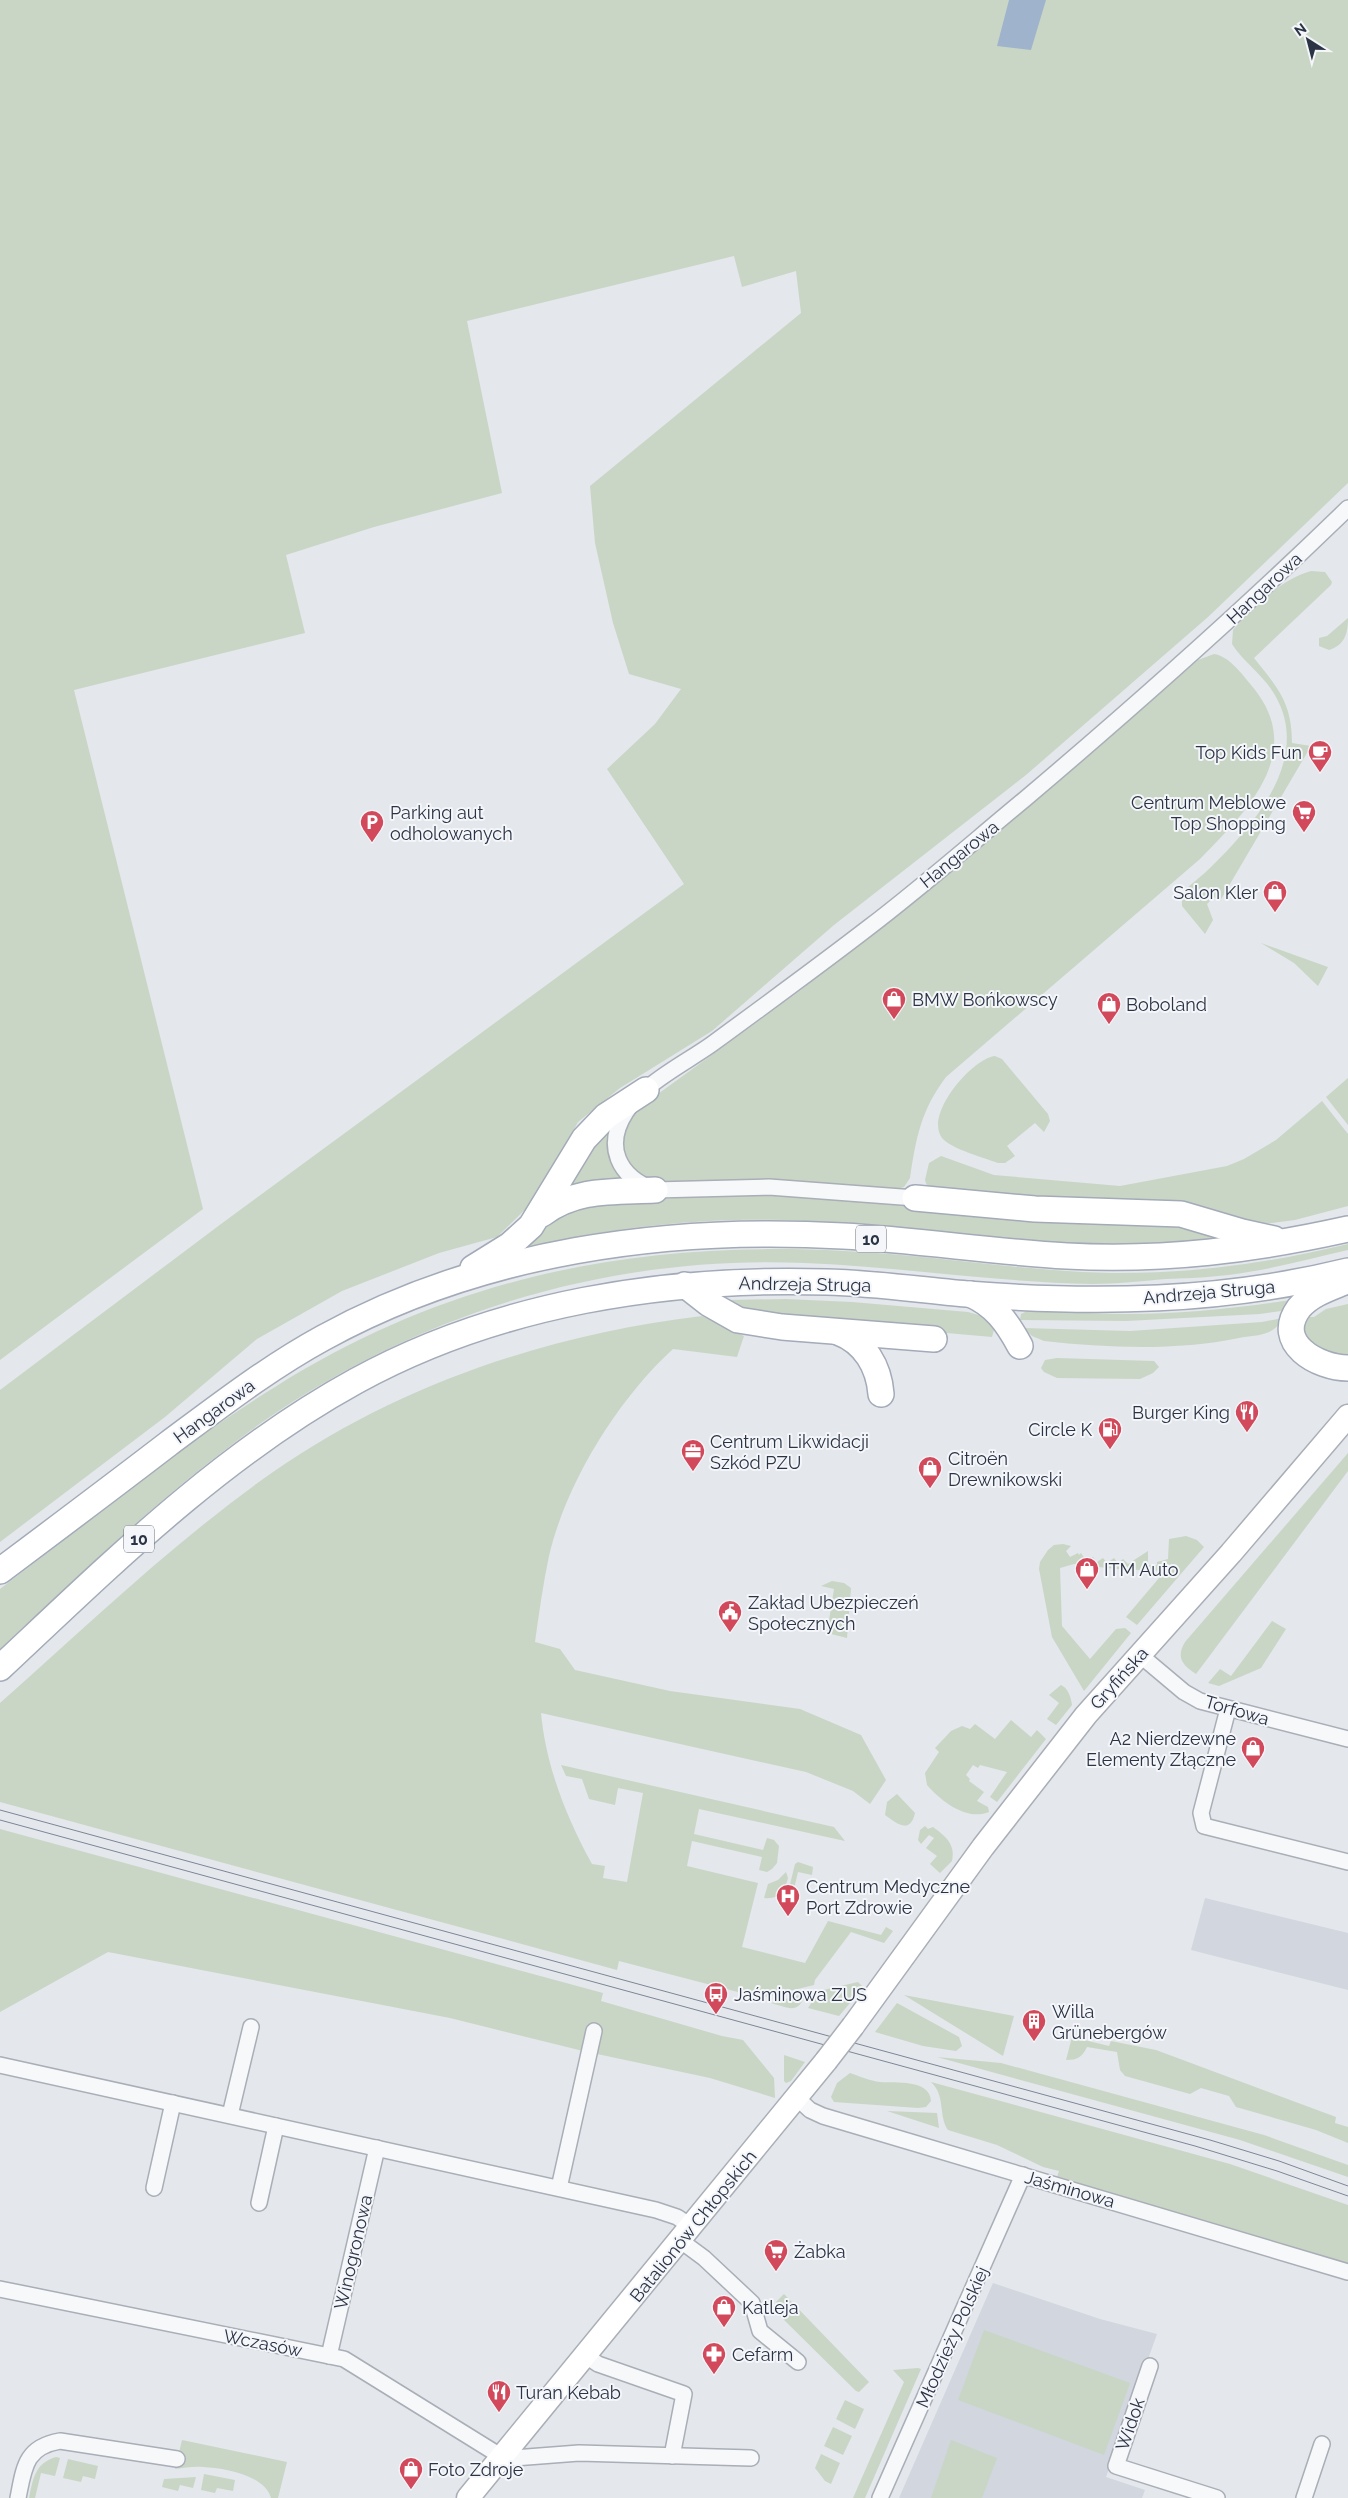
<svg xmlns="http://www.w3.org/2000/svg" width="1348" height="2498" viewBox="0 0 1348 2498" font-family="Raleway,sans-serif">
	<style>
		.built { fill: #d2d6de }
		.green { fill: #c9d6c5 }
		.water { fill: #9fb4cc }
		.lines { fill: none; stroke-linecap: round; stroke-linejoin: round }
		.street-casing { stroke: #a9aeb7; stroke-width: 18 }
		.secondary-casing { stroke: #a9aeb7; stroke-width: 25 }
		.primary-casing { stroke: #a3abb8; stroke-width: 28 }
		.street { stroke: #f7f8fa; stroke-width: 15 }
		.secondary { stroke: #fff; stroke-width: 22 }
		.primary { stroke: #fff; stroke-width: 25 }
		.tram { stroke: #7d8696; stroke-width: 1 }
		.secondary-bridge-casing { stroke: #a9aeb7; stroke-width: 25; stroke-linecap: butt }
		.secondary-bridge { stroke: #fff; stroke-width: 22 }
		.labels { text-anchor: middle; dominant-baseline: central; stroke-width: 4; stroke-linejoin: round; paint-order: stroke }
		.shield { fill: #f4f6f9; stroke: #676e7b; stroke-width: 1 }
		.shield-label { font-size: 16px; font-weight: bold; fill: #2b3445 }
		.street-label { font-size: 18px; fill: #2b3445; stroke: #f4f6f9 }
		.poi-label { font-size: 18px; fill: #2b3445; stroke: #f4f6f9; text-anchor: start }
	</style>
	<rect width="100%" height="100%" fill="#e4e7ec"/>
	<g class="built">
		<polygon points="1205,1898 1348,1933 1348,1990 1191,1950"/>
		<polygon points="993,2283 1100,2319 1157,2334 1106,2477 1145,2490 1142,2498 899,2498"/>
	</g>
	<g class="green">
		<polygon points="0,0 1348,0 1348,483 1208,617 1026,775 834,925 712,1031 620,1088 578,1122 538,1197 497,1237 439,1253 342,1291 257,1339 165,1417 0,1542 0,1390 221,1224 684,884 607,769 655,724 681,689 629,674 613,623 595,543 590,486 801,313 796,271 742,287 734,256 467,321 502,493 374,527 286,555 305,633 74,690 203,1209 0,1360"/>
		<path d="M1311 571 1325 572 1332 582 1331 585 1254 658C1278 688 1292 703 1292 743L1311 746 1220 901 1214 897 1207 904 1213 920 1205 934 1182 906V894C1190 884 1201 877 1210 868 1254 825 1311 760 1276 697 1265 676 1244 663 1232 644L1233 630C1254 607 1281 579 1311 571Z"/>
		<path d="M1348 618C1348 633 1345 645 1329 650L1319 646V638L1327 636Z"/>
		<path d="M1214 654C1229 656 1242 674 1251 685 1308 751 1248 810 1200 859L946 1077C921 1110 916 1138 910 1178L904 1187 895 1190 770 1179 655 1183C620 1168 612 1134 640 1107L801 990 873 932 1078 763 1198 660Z"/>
		<polygon points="1261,943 1328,967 1318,986 1294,963"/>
		<path d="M995 1056 1002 1059 1048 1114 1050 1121 1044 1132 1035 1123 1007 1146 1015 1156 1005 1163H998C985 1158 951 1149 942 1138 924 1114 973 1058 995 1056Z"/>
		<polygon points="1348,1078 1348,1125 1326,1097"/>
		<polygon points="1322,1101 1348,1134 1348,1206 1295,1220 1256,1225 928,1189 925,1180 929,1163 941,1156 994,1175 1120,1186 1227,1166 1244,1159 1276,1140"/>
		<polygon points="612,1117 617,1172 625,1184 565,1192"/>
		<path d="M732 1194H769L936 1207 1159 1220 1225 1239C1185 1242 1144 1245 1104 1244 997 1242 890 1223 783 1220 692 1218 601 1228 514 1252L564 1206Z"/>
		<path d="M1348 1244V1250C1305 1260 1262 1272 1218 1276 1201 1278 1183 1278 1166 1279 1141 1281 1117 1284 1092 1284 996 1282 901 1267 805 1263 608 1254 410 1315 250 1431 161 1496 81 1573 0 1649V1589C89 1521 180 1446 275 1387 451 1276 638 1240 844 1251 933 1255 1021 1271 1111 1273 1191 1274 1270 1263 1348 1244Z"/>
		<polygon points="786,1299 852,1302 968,1312 989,1318 995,1326 992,1337 753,1316 727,1300"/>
		<path d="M1291 1300 1289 1310 1260 1314 1126 1321 1020 1320 1021 1314 1029 1310C1061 1311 1093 1314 1125 1314 1181 1314 1236 1308 1291 1300Z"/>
		<polygon points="1348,1304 1348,1360 1320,1356 1304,1333 1305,1317 1314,1317 1326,1309"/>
		<path d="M702 1316 744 1336 737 1357 673 1349C618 1399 566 1483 549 1556 543 1584 539 1613 535 1642L560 1649 575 1670 670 1691 800 1709 861 1735 886 1780 870 1804 853 1791 806 1772 541 1713C546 1766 566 1817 592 1864L605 1866 603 1878 627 1882 643 1793 618 1788 615 1805 589 1799 582 1779 566 1776 561 1765 834 1827 845 1841 699 1809 694 1834 763 1850 767 1838 774 1840 779 1846 777 1863 772 1869 767 1872 759 1870 762 1857 692 1841 687 1866 758 1883 742 1947 805 1963 828 1921 881 1935 886 1927 893 1931 884 1943 851 1932 815 1980 814 1985 761 1998 619 1961 617 1970 0 1802V1703C89 1624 176 1540 273 1472 400 1384 550 1334 702 1316Z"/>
		<path d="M1283 1318 1284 1320C1280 1324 1275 1329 1269 1332 1261 1336 1248 1336 1239 1338 1176 1351 1108 1348 1044 1341L1032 1336 1023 1328 1130 1331 1262 1322Z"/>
		<polygon points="1057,1358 1154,1361 1159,1367 1153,1373 1140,1379 1057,1378 1044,1372 1041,1368 1045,1360"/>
		<path d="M1348 1453V1471L1196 1674C1182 1665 1176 1657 1185 1642Z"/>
		<polygon points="1186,1536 1197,1540 1204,1547 1137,1625 1126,1617 1165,1571 1116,1569 1074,1564 1060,1568 1062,1626 1090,1659 1116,1629 1125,1628 1131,1633 1084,1691 1052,1637 1039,1569 1040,1562 1048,1550 1054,1545 1063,1544 1071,1546 1066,1551 1070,1557 1078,1553 1079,1555 1081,1553 1086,1561 1093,1557 1097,1562 1103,1558 1107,1563 1114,1558 1118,1563 1123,1559 1128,1564 1148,1551 1148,1565 1157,1565 1157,1562 1168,1559 1169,1539"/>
		<polygon points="832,1581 844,1583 851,1588 847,1638 827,1633 834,1589 821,1586"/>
		<polygon points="1272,1621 1286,1629 1261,1668 1219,1686 1208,1683 1220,1669 1231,1676"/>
		<path d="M1061 1685C1068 1688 1071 1697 1072 1705L1056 1725 1047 1719 1059 1703 1049 1695Z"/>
		<path d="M1011 1720 1031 1737 1037 1730 1046 1739 997 1802 990 1797 1007 1772 980 1765 978 1768 973 1765 966 1775 970 1779 969 1781 984 1792 977 1801 988 1807 989 1812C967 1821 942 1802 927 1785L925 1773 939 1752 935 1748 951 1731 962 1726 970 1729 975 1724 995 1739Z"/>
		<path d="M897 1794 915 1813C910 1835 896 1823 885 1815L887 1802Z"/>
		<path d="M925 1826 928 1829 933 1827C945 1836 956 1844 952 1861L940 1873 930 1864 937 1856 926 1848 934 1838 929 1835 921 1844 918 1840 920 1830Z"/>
		<polygon points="0,1829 603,1993 601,2001 722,2036 743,2040 774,2078 775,2098 710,2078 583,2051 450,2018 108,1952 0,2012"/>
		<polygon points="798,1862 813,1867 812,1875 798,1872 789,1910 784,1909 795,1864"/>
		<path d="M786 1872 788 1878C785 1890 779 1900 764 1898L768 1884 778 1880Z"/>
		<polygon points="858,1982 862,1986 861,1990 839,2016 808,2008 819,1991"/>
		<path d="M807 1993C797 2014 792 2009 771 2003Z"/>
		<polygon points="904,1995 1014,2016 1003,2056"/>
		<polygon points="897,2003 959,2037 962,2046 956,2051 923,2046 875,2032"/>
		<path d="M1072 2037 1109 2046 1111 2041 1156 2050 1336 2117 1335 2123 1348 2127V2143L1316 2130 1236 2107 1229 2096 1201 2088 1190 2094 1125 2076 1120 2070 1117 2052 1087 2047C1082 2057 1078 2060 1066 2060Z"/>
		<polygon points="784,2055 805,2062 791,2081 786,2083 784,2081"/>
		<polygon points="937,2057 1001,2063 1264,2135 1348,2165 1348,2177 1240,2140"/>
		<path d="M850 2073C859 2076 870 2081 880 2082 895 2083 930 2079 931 2101L926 2107 918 2108 834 2102 831 2097 837 2083Z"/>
		<path d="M931 2082 1230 2164 1348 2205V2264L1057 2177 1059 2171 1043 2167 997 2145 948 2130C938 2115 946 2096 931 2082Z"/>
		<polygon points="887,2111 937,2113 939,2128"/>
		<polygon points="784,2294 869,2382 859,2392 856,2391 777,2313 782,2308 776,2302"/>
		<polygon points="984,2330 1130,2383 1104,2455 958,2400"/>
		<polygon points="918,2368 921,2369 865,2498 853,2498 904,2382 893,2370"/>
		<polygon points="845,2400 864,2409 855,2429 836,2419"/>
		<polygon points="833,2427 852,2436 843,2455 824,2446"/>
		<path d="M182 2440 287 2462 278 2498H271C265 2475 224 2468 203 2467 194 2466 184 2468 175 2469Z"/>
		<polygon points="951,2440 997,2458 982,2498 931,2498"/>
		<polygon points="821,2454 840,2463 831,2484 825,2481 815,2468"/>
		<path d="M56 2457 60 2458 55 2476 41 2473 35 2498H29C33 2479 35 2463 56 2457Z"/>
		<polygon points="68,2459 98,2466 95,2479 83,2476 81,2482 63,2478"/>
		<polygon points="204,2474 235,2480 233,2491 217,2488 215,2493 201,2490"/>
		<polygon points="196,2477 193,2488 180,2485 178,2491 162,2487 164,2479"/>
	</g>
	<polygon class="water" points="1009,0 1046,0 1031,50 997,46"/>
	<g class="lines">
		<g class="street-casing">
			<g id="street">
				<path d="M915 1198 769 1187 655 1190C618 1177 604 1146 626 1112 645 1082 684 1064 712 1044 764 1006 816 968 868 928 922 887 973 842 1025 799 1136 705 1244 609 1348 508"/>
				<polyline points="1140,1655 1184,1692 1200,1701 1348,1739"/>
				<polyline points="1228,1709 1201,1813 1204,1826 1348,1862"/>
				<polyline points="0,2065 656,2210 677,2217 692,2227"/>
				<polyline points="797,2098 810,2110 823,2116 1348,2272"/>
				<polyline points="230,2115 251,2027"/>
				<polyline points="154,2188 173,2103"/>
				<polyline points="559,2188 594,2031"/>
				<polyline points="259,2203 276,2126"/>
				<polyline points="681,2241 704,2258 752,2303 760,2331 798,2362"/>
				<polyline points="0,2289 344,2359 502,2457 514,2458 579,2453 751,2458"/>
				<polyline points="329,2356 377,2148"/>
				<polyline points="586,2356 598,2364 684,2394 672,2456"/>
				<polyline points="1150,2366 1116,2466 1217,2498"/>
				<path d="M18 2498C24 2468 25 2447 60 2441L177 2459"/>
				<polyline points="880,2498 1023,2175"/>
				<polyline points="1304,2498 1322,2444"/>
			</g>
		</g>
		<g class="secondary-casing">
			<g id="secondary">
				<polyline points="853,2026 983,1847 1086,1715 1231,1553 1348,1416"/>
				<polyline points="468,2498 826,2061"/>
			</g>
		</g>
		<g class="primary-casing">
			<g id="primary">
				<polyline points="915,1198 1035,1209 1181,1214 1242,1232 1274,1239"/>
				<path d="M542 1214C576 1188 614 1192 655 1190"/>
				<polyline points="473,1268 510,1245 531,1226 584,1139 606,1116 646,1090"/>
				<path d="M1342 1283C1327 1289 1310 1295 1299 1308 1273 1343 1318 1368 1348 1368"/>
				<polyline points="685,1285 708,1303 738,1320 782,1327 934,1339"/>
				<path d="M970 1294C995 1305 1007 1322 1020 1346"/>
				<path d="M838 1332C865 1342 879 1367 881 1394"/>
				<path d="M0 1571C56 1529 112 1487 168 1444 218 1407 268 1368 323 1338 481 1251 666 1226 843 1236 918 1240 993 1252 1067 1256 1164 1261 1254 1250 1348 1229"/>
				<path d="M0 1668C111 1564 221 1455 356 1381 498 1303 666 1277 827 1282 873 1283 920 1290 967 1294 1094 1304 1223 1302 1348 1271"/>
			</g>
		</g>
		<use href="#street" class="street"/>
		<use href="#secondary" class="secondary"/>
		<use href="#primary" class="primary"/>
		<g class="tram">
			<polyline points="0,1810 1210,2140 1279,2161 1348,2186"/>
			<polyline points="0,1820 1195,2146 1277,2171 1348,2196"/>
		</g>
		<g class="secondary-bridge-casing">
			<polyline id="secondary-bridge" points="826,2061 853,2026"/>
		</g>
		<use href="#secondary-bridge" class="secondary-bridge"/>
	</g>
	<defs>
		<g id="cafe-pin" transform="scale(1.25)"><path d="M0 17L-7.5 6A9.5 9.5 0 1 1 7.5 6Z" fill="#d1495b" stroke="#f4f6f9"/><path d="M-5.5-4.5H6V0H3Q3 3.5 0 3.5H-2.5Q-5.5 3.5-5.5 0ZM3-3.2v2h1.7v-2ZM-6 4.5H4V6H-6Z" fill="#fff"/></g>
		<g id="supermarket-pin" transform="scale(1.25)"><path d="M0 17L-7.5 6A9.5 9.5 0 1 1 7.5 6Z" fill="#d1495b" stroke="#f4f6f9"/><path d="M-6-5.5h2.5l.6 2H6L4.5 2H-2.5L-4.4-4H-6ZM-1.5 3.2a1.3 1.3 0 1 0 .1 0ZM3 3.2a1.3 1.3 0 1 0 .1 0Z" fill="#fff"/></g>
		<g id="parking-pin" transform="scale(1.25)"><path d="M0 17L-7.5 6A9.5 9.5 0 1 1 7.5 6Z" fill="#d1495b" stroke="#f4f6f9"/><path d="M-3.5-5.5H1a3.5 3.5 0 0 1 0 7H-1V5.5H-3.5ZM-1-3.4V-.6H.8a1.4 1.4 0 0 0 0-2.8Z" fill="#fff"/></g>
		<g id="shop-pin" transform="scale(1.25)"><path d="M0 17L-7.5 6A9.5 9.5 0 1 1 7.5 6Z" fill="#d1495b" stroke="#f4f6f9"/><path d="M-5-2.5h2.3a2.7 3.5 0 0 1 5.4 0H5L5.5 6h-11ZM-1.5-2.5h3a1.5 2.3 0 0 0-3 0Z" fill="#fff"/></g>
		<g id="restaurant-pin" transform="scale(1.25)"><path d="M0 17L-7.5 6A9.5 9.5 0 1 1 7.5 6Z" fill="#d1495b" stroke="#f4f6f9"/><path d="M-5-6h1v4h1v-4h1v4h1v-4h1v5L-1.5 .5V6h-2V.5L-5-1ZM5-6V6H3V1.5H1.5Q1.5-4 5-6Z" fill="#fff"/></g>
		<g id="fuel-pin" transform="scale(1.25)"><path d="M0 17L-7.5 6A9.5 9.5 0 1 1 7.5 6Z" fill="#d1495b" stroke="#f4f6f9"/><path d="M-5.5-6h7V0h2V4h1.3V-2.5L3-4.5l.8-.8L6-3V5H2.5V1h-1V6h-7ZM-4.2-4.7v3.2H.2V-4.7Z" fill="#fff"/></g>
		<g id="office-pin" transform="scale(1.25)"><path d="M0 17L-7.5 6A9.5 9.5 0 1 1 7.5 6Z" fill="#d1495b" stroke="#f4f6f9"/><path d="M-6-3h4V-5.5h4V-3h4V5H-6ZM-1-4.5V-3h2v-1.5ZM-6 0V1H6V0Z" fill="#fff"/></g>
		<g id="civic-pin" transform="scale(1.25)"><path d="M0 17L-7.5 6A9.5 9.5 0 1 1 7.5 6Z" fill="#d1495b" stroke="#f4f6f9"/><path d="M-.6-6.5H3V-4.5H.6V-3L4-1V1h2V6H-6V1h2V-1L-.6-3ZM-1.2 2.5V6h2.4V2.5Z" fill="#fff"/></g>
		<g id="hospital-pin" transform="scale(1.25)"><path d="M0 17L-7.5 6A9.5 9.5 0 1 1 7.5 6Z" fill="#d1495b" stroke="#f4f6f9"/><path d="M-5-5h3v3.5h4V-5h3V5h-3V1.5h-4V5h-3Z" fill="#fff"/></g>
		<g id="bus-pin" transform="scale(1.25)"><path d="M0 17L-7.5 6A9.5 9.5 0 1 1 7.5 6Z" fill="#d1495b" stroke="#f4f6f9"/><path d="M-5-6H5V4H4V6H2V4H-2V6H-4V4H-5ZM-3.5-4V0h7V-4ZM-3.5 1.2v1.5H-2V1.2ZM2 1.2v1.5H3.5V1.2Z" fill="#fff"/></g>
		<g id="building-pin" transform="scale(1.25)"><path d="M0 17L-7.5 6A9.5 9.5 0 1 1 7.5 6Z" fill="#d1495b" stroke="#f4f6f9"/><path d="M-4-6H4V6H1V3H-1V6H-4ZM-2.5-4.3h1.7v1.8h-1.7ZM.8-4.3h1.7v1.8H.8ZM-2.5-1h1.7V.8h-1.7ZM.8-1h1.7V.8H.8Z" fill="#fff"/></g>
		<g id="pharmacy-pin" transform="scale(1.25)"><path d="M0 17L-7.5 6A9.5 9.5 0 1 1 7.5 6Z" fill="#d1495b" stroke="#f4f6f9"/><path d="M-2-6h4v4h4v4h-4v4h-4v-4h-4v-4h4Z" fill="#fff"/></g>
	</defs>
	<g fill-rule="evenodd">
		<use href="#cafe-pin" x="1320" y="752"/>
		<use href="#supermarket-pin" x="1304" y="812"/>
		<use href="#parking-pin" x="372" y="822"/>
		<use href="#shop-pin" x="1275" y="892"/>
		<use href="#shop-pin" x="894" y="999"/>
		<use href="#shop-pin" x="1109" y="1004"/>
		<use href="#restaurant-pin" x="1247" y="1412"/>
		<use href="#fuel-pin" x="1110" y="1429"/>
		<use href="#office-pin" x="693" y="1451"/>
		<use href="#shop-pin" x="930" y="1468"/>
		<use href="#shop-pin" x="1087" y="1569"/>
		<use href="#civic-pin" x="730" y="1612"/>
		<use href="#shop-pin" x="1253" y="1748"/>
		<use href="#hospital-pin" x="788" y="1896"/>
		<use href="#bus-pin" x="716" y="1994"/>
		<use href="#building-pin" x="1034" y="2021"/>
		<use href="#supermarket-pin" x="776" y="2251"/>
		<use href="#shop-pin" x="724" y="2307"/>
		<use href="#pharmacy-pin" x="714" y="2354"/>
		<use href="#restaurant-pin" x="499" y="2392"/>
		<use href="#shop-pin" x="411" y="2469"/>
	</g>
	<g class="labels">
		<g class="shield">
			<rect x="856" y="1225.5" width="30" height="27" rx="4"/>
			<rect x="124" y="1525.5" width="30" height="27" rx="4"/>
		</g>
		<g class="shield-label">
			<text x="871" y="1239">10</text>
			<text x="139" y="1539">10</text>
		</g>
		<g class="street-label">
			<text transform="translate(1264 588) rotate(-43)">Hangarowa</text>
			<text transform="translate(959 854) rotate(-39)">Hangarowa</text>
			<text transform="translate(805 1284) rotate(1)">Andrzeja Struga</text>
			<text transform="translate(1209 1292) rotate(-5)">Andrzeja Struga</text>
			<text transform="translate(214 1411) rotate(-36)">Hangarowa</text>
			<text transform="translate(1119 1678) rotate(-48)">Gryfińska</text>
			<text transform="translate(1237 1710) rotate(16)">Torfowa</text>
			<text transform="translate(1070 2189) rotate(16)">Jaśminowa</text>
			<text transform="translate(693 2226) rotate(-51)">Batalionów Chłopskich</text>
			<text transform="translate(353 2252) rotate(-77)">Winogronowa</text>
			<text transform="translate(952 2337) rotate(-66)">Młodzieży Polskiej</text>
			<text transform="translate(263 2343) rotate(11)">Wczasów</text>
			<text transform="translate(1130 2424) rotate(-71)">Widok</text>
		</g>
		<g class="poi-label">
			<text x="1302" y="752" text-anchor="end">Top Kids Fun</text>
			<text x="1286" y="802" text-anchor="end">Centrum Meblowe<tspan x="1286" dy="21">Top Shopping</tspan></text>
			<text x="390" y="812">Parking aut<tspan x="390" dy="21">odholowanych</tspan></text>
			<text x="1258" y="892" text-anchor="end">Salon Kler</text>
			<text x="912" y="999">BMW Bońkowscy</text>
			<text x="1126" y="1004">Boboland</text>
			<text x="1230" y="1412" text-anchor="end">Burger King</text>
			<text x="1092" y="1429" text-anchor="end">Circle K</text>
			<text x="710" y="1441">Centrum Likwidacji<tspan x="710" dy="21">Szkód PZU</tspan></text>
			<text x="948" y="1458">Citroën<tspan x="948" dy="21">Drewnikowski</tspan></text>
			<text x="1104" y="1569">ITM Auto</text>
			<text x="748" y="1602">Zakład Ubezpieczeń<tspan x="748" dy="21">Społecznych</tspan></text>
			<text x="1236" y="1738" text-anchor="end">A2 Nierdzewne<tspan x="1236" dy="21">Elementy Złączne</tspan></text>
			<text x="806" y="1886">Centrum Medyczne<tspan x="806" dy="21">Port Zdrowie</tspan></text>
			<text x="734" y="1994">Jaśminowa ZUS</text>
			<text x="1052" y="2011">Willa<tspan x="1052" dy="21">Grünebergów</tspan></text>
			<text x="794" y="2251">Żabka</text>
			<text x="742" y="2307">Katleja</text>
			<text x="732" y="2354">Cefarm</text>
			<text x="516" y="2392">Turan Kebab</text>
			<text x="428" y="2469">Foto Zdroje</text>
		</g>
	</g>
	<g transform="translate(1308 40) rotate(324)" stroke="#f4f6f9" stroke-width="4" paint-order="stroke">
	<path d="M0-4L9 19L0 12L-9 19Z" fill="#2b3445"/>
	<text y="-8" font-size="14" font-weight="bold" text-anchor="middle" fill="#2b3445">N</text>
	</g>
</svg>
